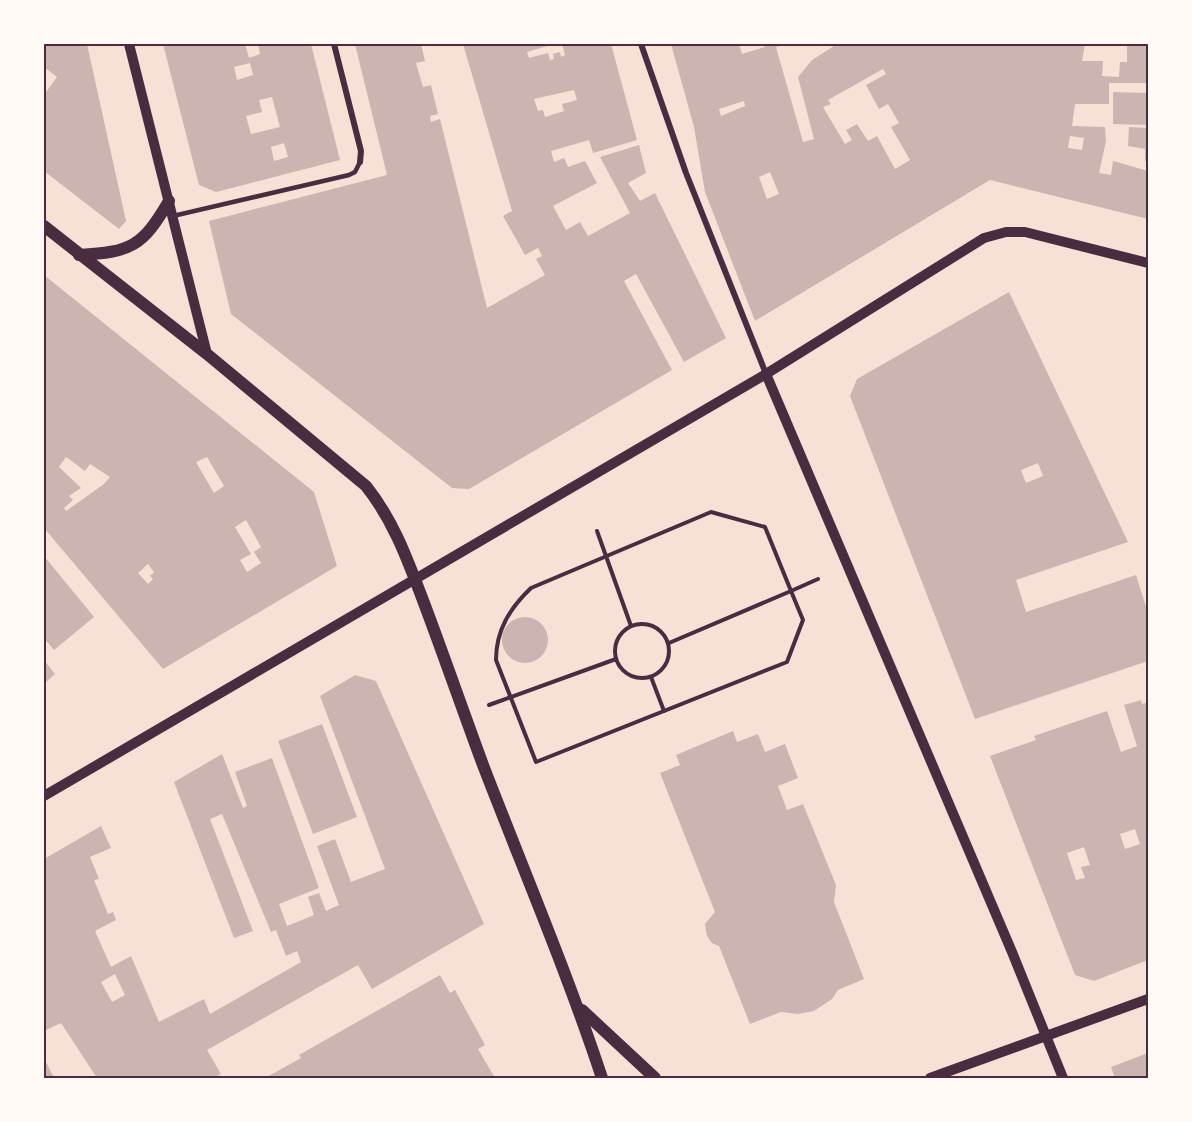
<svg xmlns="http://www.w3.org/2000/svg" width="1192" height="1122" viewBox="0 0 1192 1122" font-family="'Golos Text',sans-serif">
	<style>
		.building { fill: #ccb4b1; fill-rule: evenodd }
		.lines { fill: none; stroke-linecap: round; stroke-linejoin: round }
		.path { stroke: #4a2c40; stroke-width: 4 }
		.service { stroke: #4a2c40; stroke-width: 4.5 }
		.minor { stroke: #4a2c40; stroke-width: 6 }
		.tertiary { stroke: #4a2c40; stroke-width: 10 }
		.secondary { stroke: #4a2c40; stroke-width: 12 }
		.neatline { fill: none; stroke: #4a2c40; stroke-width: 2 }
	</style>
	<rect width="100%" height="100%" fill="#f7e1d7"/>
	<g class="building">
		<polygon points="44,44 87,44 126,221 119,229 44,171 44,91 46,92 57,77 44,67"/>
		<path d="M163 44H245L249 58 260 54 258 44H311L340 160 216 192 199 185ZM250 63 253 75 237 80 234 67ZM272 97 280 127 251 134 246 116 262 112 259 100ZM284 143 288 157 274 161 271 147Z"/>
		<path d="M355 44H421L425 61 416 63 423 87 431 85 438 114 430 116 431 122 440 119 487 308 545 275 536 259 542 256 538 248 525 255 503 216 512 211 463 44H554L527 52 529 58 548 53 550 60 554 59 553 54 560 52 561 57 565 55 562 44H611L637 140 593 153 589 140 551 151 554 162 564 158 568 167 585 161 597 183 553 206 566 230 580 222 588 236 630 213 600 157 639 145 646 173 628 183 640 201 655 193 726 338 684 362 636 274 629 278 624 281 672 370 469 489 452 488 231 314 209 221 387 175ZM574 90 577 100 562 104 564 111 545 117 543 110 538 111 534 99Z"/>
		<path d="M671 44H721L722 46 739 44 742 54 765 47 764 44H785L776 47 803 142 814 139 798 77 812 60 834 46 833 44H1085L1082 61H1103L1102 76 1119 77 1120 62H1127V44H1148V83H1109V104H1075L1072 126 1105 127 1106 141 1099 173 1111 175 1113 161 1148 171V219L990 180 755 321 705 192 694 127ZM883 69 886 74 866 85 879 109 888 104 899 123 891 127 910 160 895 169 877 136 868 141 857 124 846 130 852 140 845 144 823 107 831 104 828 100ZM744 101 745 106 721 116 719 109ZM1070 136 1084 138 1082 150 1068 148ZM770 172 779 194 767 199 759 177Z"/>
		<polygon points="1113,92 1148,93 1148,125 1113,124"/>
		<polygon points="1129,127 1148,128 1148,163 1145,161 1145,149 1128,146"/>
		<path d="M44 275 314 492 337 566 163 669 44 528ZM66 457 85 471 90 464 110 477 104 484 66 511 64 508 73 500 69 496 81 488 59 467ZM207 457 224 486 214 493 196 462ZM246 520 261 547 254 552 261 563 247 572 240 560 251 554 235 527ZM148 564 154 572 150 576 153 579 148 584 138 573Z"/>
		<path d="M1009 292 1128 542 1016 580 1026 612 1136 575 1148 613V661L975 719 850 396 857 379ZM1038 463 1043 476 1026 483 1021 470Z"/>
		<polygon points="44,556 94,617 54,650 44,638"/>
		<circle cx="525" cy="640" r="23"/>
		<polygon points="44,660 55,674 44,684"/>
		<path d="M355 675 376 681 484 924 372 989 358 965 207 1050 221 1074 212 1078H97L61 1023 44 1031V859L101 826 111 848 90 857 99 879 94 880 108 914 113 912 116 920 95 931 111 967 131 956 159 1022 204 999 210 1014 301 962 297 951 286 956 276 930 271 932 222 814 210 819 253 931 234 938 174 782 222 754 243 808 247 806 235 772 272 758 319 888 279 904 287 926 314 915 308 897 319 893 326 911 339 905 317 846 335 839 351 882 385 869 320 696ZM115 974 125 995 112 1002 101 982Z"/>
		<path d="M1141 700 1142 704 1148 702V864L1146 865 1148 960 1094 981 1075 975 990 756 1036 740 1034 736 1107 711 1121 752 1137 746 1124 705ZM1135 829 1140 844 1125 849 1120 834ZM1084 847 1090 865 1081 867 1085 878 1076 880 1067 853Z"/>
		<polygon points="322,724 357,817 313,834 278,741"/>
		<polygon points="733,731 737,742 758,734 765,752 785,744 798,778 778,786 787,810 803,804 836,885 834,902 864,979 838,990 832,999 814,1011 798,1014 781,1012 750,1024 719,946 712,943 707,936 705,924 715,912 660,773 680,765 676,755"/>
		<polygon points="440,975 450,993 455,990 485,1045 478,1049 495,1078 392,1078 391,1076 387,1078 265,1078 301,1058 299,1055"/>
		<polygon points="1148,1053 1148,1078 1115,1078 1111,1067"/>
		<polygon points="44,1058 54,1078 44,1078"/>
	</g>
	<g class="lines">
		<g class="path">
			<polyline points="597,531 631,626"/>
			<circle cx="642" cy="651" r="27"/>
			<path d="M669 643 791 591 803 620 787 662 536 762 496 660C496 630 510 608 531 588L711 512 765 527 791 591 818 579"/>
			<polyline points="651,677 664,711"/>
			<polyline points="489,705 616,659"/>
		</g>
		<polyline class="service" points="173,216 349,175 355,172 360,162"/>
		<g class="minor">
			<polyline points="334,44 361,151 360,162"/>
			<polyline points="641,44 686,173 766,374"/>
		</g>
		<g class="tertiary">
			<polyline points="129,44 207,354"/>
			<polyline points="766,374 1012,952 1063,1078"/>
			<polyline points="44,796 766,374 984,238 1006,232 1025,232 1148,263"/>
			<polyline points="930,1078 1148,999"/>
		</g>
		<g class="secondary">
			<path d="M44 226 207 354 366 486C394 521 408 561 424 603 444 656 463 711 483 765 523 869 567 972 602 1078"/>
			<path d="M79 255C131 252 142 247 169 201"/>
			<polyline points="582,1010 655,1078"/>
		</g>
	</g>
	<rect width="1192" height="1122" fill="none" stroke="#fffaf5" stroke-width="90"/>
	<rect x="45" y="45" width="1102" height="1032" class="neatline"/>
</svg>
